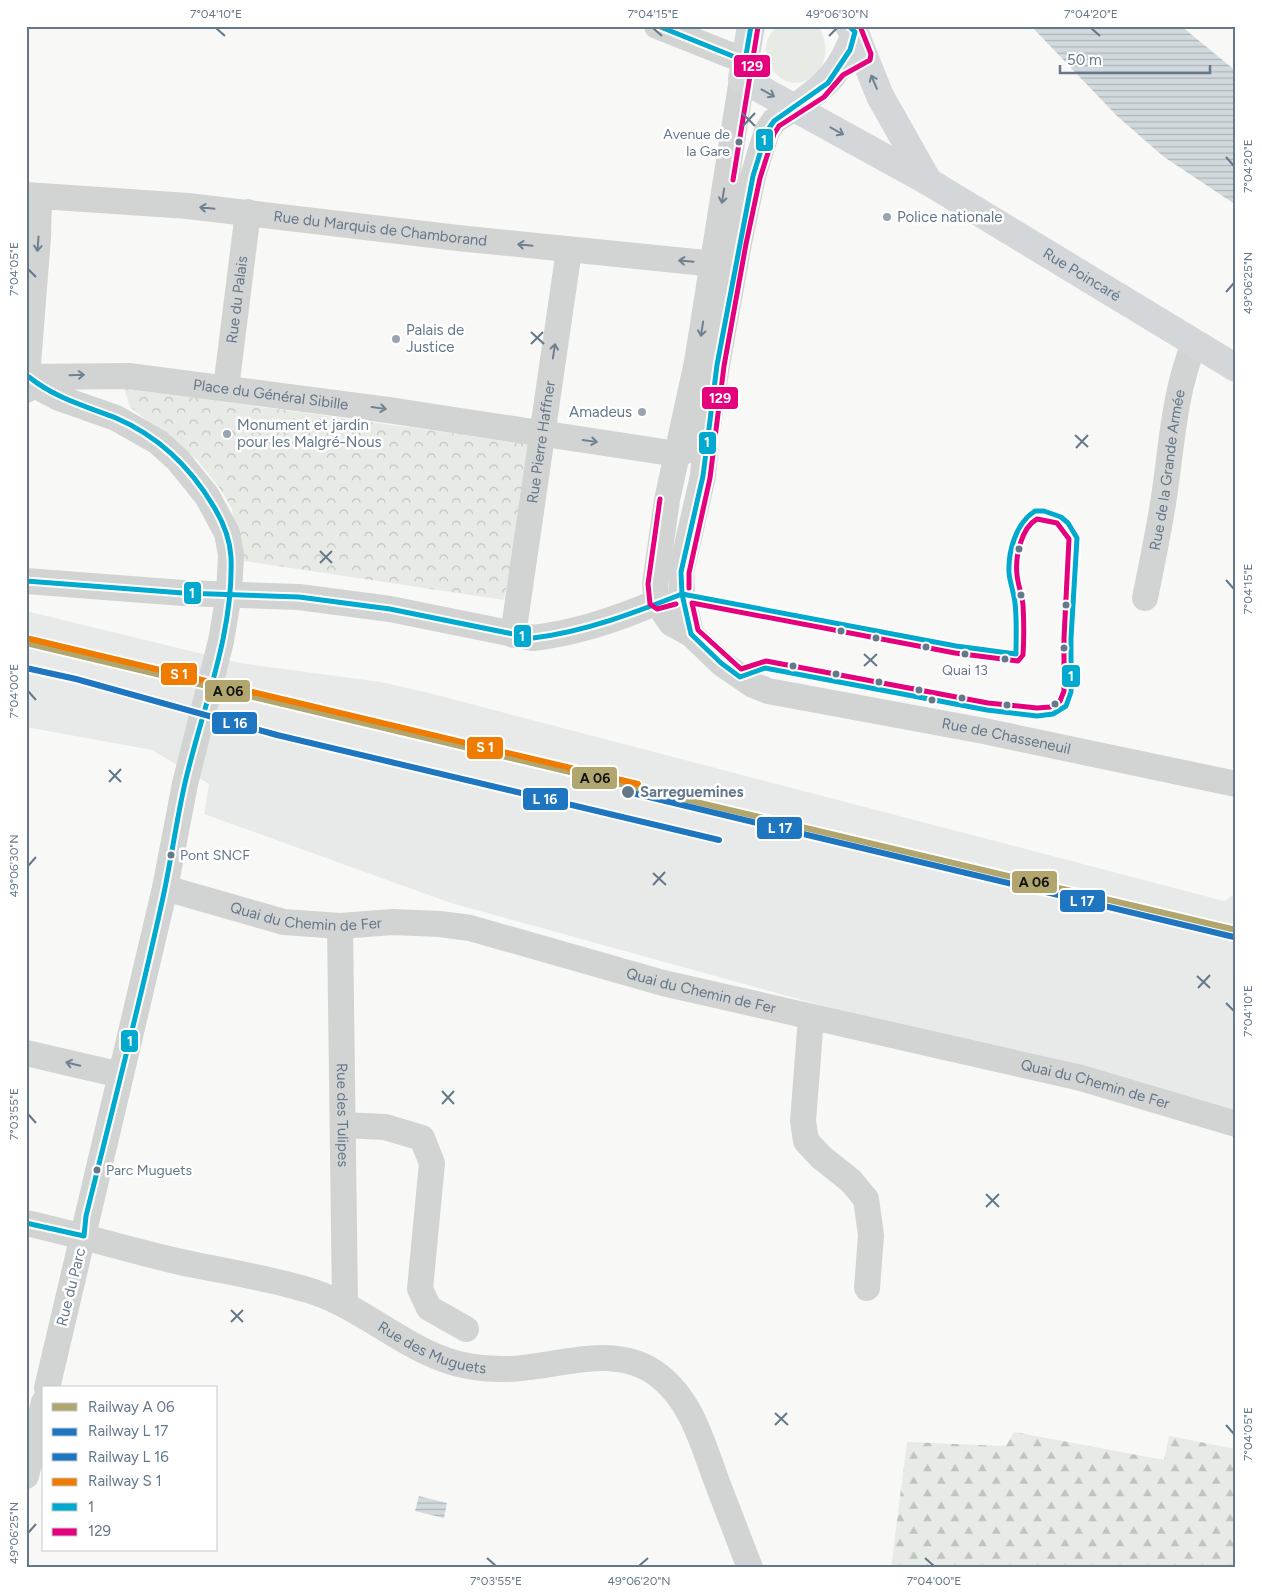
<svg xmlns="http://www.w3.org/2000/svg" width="1262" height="1594" viewBox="0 0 1262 1594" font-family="Figtree,sans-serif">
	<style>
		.built { fill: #e8eae9 }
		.grass { fill: #e8ebe5 }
		.forest { fill: url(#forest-firs) }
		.park { fill: url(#park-crowns) }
		.water { fill: url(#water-rules) }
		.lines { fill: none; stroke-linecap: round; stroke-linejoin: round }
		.minor { stroke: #d2d3d3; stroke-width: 26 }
		.major { stroke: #d4d7d9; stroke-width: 28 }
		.bus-1-casing { stroke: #fff; stroke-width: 9 }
		.bus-2-casing { stroke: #fff; stroke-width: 9 }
		.bus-1 { stroke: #00a9ce; stroke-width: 5 }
		.bus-2 { stroke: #e5007d; stroke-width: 5 }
		.rail-1-casing { stroke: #fff; stroke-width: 10 }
		.rail-2-casing { stroke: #fff; stroke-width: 10 }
		.rail-3-casing { stroke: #fff; stroke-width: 10 }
		.rail-4-casing { stroke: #fff; stroke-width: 10 }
		.rail-1 { stroke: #b1a66e; stroke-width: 6 }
		.rail-2 { stroke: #1f76c0; stroke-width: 6 }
		.rail-3 { stroke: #1f76c0; stroke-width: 6 }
		.rail-4 { stroke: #ef7c00; stroke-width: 6 }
		.oneway { stroke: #6f8292 }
		.oneway2 { stroke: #6f8191 }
		.ticks { fill: none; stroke: #64788a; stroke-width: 2 }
		.bus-dot { fill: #64788a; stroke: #fff; stroke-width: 2 }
		.poi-dot { fill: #98a5b0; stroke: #fff; stroke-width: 2 }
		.labels { text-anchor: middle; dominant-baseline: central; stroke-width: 5; stroke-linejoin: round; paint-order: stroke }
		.bus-label { font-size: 14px; fill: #64788a; stroke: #fff; text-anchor: start }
		.poi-label { font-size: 15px; fill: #64788a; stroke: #fff; text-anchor: start }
		.street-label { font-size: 15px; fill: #64788a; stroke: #fff }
		.stop-label { font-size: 15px; font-weight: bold; fill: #64788a; stroke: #fff; text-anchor: start }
		.line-badge { stroke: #fff; stroke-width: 2 }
		.badge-label { font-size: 14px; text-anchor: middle; font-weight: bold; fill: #fff }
		.pale-badge-label { font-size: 14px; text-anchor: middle; font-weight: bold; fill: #111 }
		.neatline { fill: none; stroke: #64788a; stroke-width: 2 }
		.ticks-label { font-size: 12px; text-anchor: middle; fill: #64788a }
	</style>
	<defs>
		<pattern id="forest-firs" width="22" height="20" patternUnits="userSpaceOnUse" patternTransform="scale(1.25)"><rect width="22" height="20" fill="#e8ebe5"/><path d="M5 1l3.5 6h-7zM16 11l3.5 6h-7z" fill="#c0c3bf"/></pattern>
		<pattern id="park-crowns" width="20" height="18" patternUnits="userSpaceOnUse" patternTransform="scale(1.25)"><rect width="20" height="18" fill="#e8ebe5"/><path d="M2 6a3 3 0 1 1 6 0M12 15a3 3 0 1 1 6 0" fill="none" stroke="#c0c3bf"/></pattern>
		<pattern id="water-rules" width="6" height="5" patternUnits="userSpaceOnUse" patternTransform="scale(1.25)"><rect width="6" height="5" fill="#d2d9dd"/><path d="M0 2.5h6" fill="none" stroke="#aeb5b9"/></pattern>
	</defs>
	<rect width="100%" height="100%" fill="#f8f8f7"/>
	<polygon class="built" points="26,611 240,663 381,682 425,692 1224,901 1236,893 1236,1120 451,903 204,814 209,784 152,750 26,727"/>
	<path class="grass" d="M778 26H818C825 35 827 49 824 60 822 68 817 73 810 78 781 98 747 50 778 26Z"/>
	<polygon class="forest" points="1014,1432 1164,1460 1169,1436 1236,1449 1236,1568 891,1568 907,1442 1006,1446"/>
	<polygon class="park" points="124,388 537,445 504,600 238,560 232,509 221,490 198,461 130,407"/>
	<g class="water">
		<polygon points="1031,26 1181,26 1236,71 1236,205 1164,157 1117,116"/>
		<polygon points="419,1496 447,1503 444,1518 415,1511"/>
	</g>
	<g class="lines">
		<g class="minor">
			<polyline points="657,26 745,61"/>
			<path id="s1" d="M742 79 697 362 667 500 655 584 657 602 671 623 691 634 721 663 753 685 768 691 984 731 1236 784"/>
			<path id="s2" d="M26 195 188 206 458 238 735 266"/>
			<path id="s3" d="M26 377 129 376 388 410 677 454 694 448 707 432"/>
			<polyline points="29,377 42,389 59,398 116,418 158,442 178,460 207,496 227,533 231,555 229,594 221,641 185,784 165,888 47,1388"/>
			<path id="s4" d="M226 388 248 212"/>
			<polyline points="26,390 38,237 39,196"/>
			<path d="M26 581 183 593 299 597 390 609 533 638C576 633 618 619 657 602"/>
			<path id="s5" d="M1145 598C1152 564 1159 530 1164 497 1172 444 1174 393 1194 344"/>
			<polyline points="691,634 682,594 681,572 703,476 707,432 717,365 739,243 753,176 767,131 774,121 794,108"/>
			<path id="s6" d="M513 635 569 250"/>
			<path id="s7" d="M165 888 284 922 340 926 393 922 440 924 470 928 663 983 1081 1078 1236 1124"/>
			<path id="s8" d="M340 926 345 1304"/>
			<polyline points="811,1018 803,1121 806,1141 821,1157 851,1181 866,1199 871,1235 867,1288"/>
			<polyline points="26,1053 121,1075"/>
			<polyline points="344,1125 385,1127 422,1138 432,1163 420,1289 429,1308 466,1329"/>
			<path id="s9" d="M26 1223C75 1234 123 1248 172 1260 219 1271 268 1277 314 1292 368 1310 412 1356 468 1366 489 1370 509 1370 530 1367 572 1362 621 1346 658 1375 694 1402 704 1450 720 1490 730 1516 740 1542 750 1568"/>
			<polyline points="26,1476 44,1402"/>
		</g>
		<g class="major">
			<path id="s10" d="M751 26 742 79 929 182 1236 368"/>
			<polyline points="852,26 880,96 928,181"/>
			<path d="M794 108C825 87 844 69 855 32L849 26"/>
		</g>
		<g class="bus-1-casing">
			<g id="bus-1">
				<polyline points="658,26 745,61 751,26"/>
				<path d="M1035 511H1044L1061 517 1068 523 1077 538 1071 638V692L1066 706 1053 714 1037 716 987 710 765 668 740 677 721 663 691 634 682 594 956 646 1016 654C1016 637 1017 620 1015 603 1014 593 1010 583 1009 573 1008 551 1016 523 1035 511Z"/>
				<path d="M26 581 183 593 299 597 390 609 533 638C584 632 634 613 682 594"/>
				<polyline points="682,594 681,572 703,476 717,365 753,176 767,131 774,121 828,83 850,50 855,32 849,26"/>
				<path d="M26 1223 84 1236 86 1216C112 1111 139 1007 162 902 171 862 176 822 185 783 202 709 234 634 231 557 230 539 223 522 214 507 191 468 158 436 116 418 85 406 55 398 29 377"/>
			</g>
		</g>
		<g class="bus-2-casing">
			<g id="bus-2">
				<polyline points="733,180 758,27"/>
				<polyline points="660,499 648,584 650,604 657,609 676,604"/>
				<path d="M1037 519 1057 523 1069 539 1064 638V691L1060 701 1050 707 1037 708 988 703 766 661 741 669 698 630 692 603 955 653 1018 661 1023 655C1024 639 1024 622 1023 605 1022 595 1018 585 1017 575 1015 557 1021 528 1037 519Z"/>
				<polyline points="689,588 689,573 710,478 724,366 746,244 760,178 774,134 779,126 824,97 843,75 870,60 871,54 860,26"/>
			</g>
		</g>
		<use href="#bus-1" class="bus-1"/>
		<use href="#bus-2" class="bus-2"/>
		<g class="rail-1-casing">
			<polyline id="rail-1" points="26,643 1236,930"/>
		</g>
		<g class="rail-2-casing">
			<polyline id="rail-2" points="628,792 1234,937"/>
		</g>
		<g class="rail-3-casing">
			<polyline id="rail-3" points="26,668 76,679 277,735 719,840"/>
		</g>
		<g class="rail-4-casing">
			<polyline id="rail-4" points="26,638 638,784"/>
		</g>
		<use href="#rail-1" class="rail-1"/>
		<use href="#rail-2" class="rail-2"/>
		<use href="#rail-3" class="rail-3"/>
		<use href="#rail-4" class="rail-4"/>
	</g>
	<defs><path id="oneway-shaft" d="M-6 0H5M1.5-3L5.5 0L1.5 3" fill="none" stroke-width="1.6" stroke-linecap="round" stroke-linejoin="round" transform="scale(1.25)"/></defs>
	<g class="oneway">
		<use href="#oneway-shaft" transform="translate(874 82) rotate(-113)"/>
		<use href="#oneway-shaft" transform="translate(768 93) rotate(29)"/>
		<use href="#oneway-shaft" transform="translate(837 131) rotate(29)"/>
	</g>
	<g class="oneway2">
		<use href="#oneway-shaft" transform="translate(723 196) rotate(99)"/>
		<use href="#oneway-shaft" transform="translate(207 208) rotate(-174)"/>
		<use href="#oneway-shaft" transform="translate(38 244) rotate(94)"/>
		<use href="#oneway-shaft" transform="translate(525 245) rotate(-174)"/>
		<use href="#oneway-shaft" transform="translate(686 261) rotate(-175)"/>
		<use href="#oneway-shaft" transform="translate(702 329) rotate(99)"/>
		<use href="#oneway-shaft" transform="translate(554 351) rotate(-81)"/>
		<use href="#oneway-shaft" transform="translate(77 375) rotate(-2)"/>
		<use href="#oneway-shaft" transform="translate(379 408) rotate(8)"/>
		<use href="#oneway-shaft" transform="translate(590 441) rotate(8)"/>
		<use href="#oneway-shaft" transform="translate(73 1064) rotate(-167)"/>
	</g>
	<path class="ticks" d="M216 28 225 36M653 28 662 36M1091 28 1100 36M829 36 837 28M742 113 755 126M743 126 755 113M1226 157 1234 166M28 269 36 277M1226 292 1234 283M531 332 544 344M531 344 543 332M1075 435 1088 447M1076 448 1088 435M320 551 332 563M320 563 332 551M1226 580 1234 589M864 654 877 666M864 666 877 654M28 691 36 700M109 770 121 782M109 782 121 769M28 866 36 857M653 873 666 885M653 885 665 872M1197 976 1210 988M1198 988 1210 975M1226 1003 1234 1011M442 1091 454 1104M442 1104 454 1091M28 1114 36 1123M986 1194 999 1207M986 1207 999 1194M231 1310 243 1322M231 1322 243 1310M775 1413 788 1425M775 1425 787 1413M1226 1425 1234 1434M28 1533 36 1524M487 1558 496 1566M925 1558 934 1566M639 1566 648 1558"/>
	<g class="bus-dot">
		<circle cx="739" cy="142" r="4.5"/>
		<circle cx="1019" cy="549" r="4.5"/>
		<circle cx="1021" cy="595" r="4.5"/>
		<circle cx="1066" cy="605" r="4.5"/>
		<circle cx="841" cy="631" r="4.5"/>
		<circle cx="876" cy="638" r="4.5"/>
		<circle cx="926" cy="647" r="4.5"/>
		<circle cx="1064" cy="648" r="4.5"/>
		<circle cx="965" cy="654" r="4.5"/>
		<circle cx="1005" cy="659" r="4.5"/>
		<circle cx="793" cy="666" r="4.5"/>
		<circle cx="836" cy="674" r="4.5"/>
		<circle cx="879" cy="682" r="4.5"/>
		<circle cx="919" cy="690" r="4.5"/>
		<circle cx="962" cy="698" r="4.5"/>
		<circle cx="932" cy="700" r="4.5"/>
		<circle cx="1055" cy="704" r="4.5"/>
		<circle cx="1007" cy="705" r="4.5"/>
		<circle cx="628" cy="792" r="7"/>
		<circle cx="171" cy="855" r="4.5"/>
		<circle cx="97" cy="1170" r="4.5"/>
	</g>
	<g class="poi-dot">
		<circle cx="887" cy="217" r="5"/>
		<circle cx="396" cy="339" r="5"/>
		<circle cx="642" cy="412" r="5"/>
		<circle cx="227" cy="434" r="5"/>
	</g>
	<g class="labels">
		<g class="bus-label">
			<text x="730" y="134" text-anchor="end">Avenue de<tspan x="730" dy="17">la Gare</tspan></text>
			<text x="965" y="670" text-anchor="middle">Quai 13</text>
			<text x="180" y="855">Pont SNCF</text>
			<text x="106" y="1170">Parc Muguets</text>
		</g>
		<g class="poi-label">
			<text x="897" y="217">Police nationale</text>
			<text x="406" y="330">Palais de<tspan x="406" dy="17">Justice</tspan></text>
			<text x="632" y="412" text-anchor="end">Amadeus</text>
			<text x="237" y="425">Monument et jardin<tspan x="237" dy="17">pour les Malgré-Nous</tspan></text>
		</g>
		<g class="street-label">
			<text stroke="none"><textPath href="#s2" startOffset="356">Rue du Marquis de Chamborand</textPath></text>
			<text stroke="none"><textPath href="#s10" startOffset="446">Rue Poincaré</textPath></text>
			<text stroke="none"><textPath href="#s4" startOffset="89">Rue du Palais</textPath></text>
			<text stroke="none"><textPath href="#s3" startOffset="246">Place du Général Sibille</textPath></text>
			<text stroke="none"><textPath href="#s6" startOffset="195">Rue Pierre Haffner</textPath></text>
			<text stroke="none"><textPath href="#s5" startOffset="130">Rue de la Grande Armée</textPath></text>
			<text stroke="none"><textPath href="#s1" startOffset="918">Rue de Chasseneuil</textPath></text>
			<text stroke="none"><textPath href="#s7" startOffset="145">Quai du Chemin de Fer</textPath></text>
			<text stroke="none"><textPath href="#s7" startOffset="550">Quai du Chemin de Fer</textPath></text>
			<text stroke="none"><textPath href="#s7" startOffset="955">Quai du Chemin de Fer</textPath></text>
			<text stroke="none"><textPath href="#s8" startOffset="189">Rue des Tulipes</textPath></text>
			<text transform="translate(71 1287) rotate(-76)">Rue du Parc</text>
			<text stroke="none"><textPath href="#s9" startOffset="428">Rue des Muguets</textPath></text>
		</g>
		<g class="stop-label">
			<text x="640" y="792">Sarreguemines</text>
		</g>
	</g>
	<g class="line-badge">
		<rect x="733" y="54" width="38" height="24" rx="5" fill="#e5007d"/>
		<rect x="755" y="128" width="19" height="24" rx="5" fill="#00a9ce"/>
		<rect x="701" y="386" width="38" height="24" rx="5" fill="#e5007d"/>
		<rect x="698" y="431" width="19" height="24" rx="5" fill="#00a9ce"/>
		<rect x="183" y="581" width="19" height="24" rx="5" fill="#00a9ce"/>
		<rect x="513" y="624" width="19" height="24" rx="5" fill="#00a9ce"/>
		<rect x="160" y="662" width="38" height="24" rx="5" fill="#ef7c00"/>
		<rect x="1061" y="664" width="20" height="24" rx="5" fill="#00a9ce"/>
		<rect x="204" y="679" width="47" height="24" rx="5" fill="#b1a66e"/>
		<rect x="211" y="711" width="47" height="24" rx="5" fill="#1f76c0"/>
		<rect x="466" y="736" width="38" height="24" rx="5" fill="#ef7c00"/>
		<rect x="571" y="766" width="47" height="24" rx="5" fill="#b1a66e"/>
		<rect x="522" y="787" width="47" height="24" rx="5" fill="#1f76c0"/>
		<rect x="756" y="816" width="47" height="24" rx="5" fill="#1f76c0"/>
		<rect x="1011" y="870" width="47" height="24" rx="5" fill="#b1a66e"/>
		<rect x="1059" y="889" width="47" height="24" rx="5" fill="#1f76c0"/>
		<rect x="120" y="1029" width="19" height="24" rx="5" fill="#00a9ce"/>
	</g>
	<g class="badge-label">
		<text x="752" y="71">129</text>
		<text x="764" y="145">1</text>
		<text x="720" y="403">129</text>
		<text x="707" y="447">1</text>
		<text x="192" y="598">1</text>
		<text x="522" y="641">1</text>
		<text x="179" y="679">S 1</text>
		<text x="1071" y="681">1</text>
		<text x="235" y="728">L 16</text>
		<text x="485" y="752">S 1</text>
		<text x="545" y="804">L 16</text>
		<text x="780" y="833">L 17</text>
		<text x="1082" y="906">L 17</text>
		<text x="130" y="1046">1</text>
	</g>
	<g class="pale-badge-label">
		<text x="228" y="696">A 06</text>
		<text x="595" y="783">A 06</text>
		<text x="1034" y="887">A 06</text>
	</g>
	<rect width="1262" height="1594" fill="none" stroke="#ffffff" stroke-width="55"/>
	<rect x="42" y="1386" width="175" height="165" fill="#ffffff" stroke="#c1c9d0"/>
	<rect x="52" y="1403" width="25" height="8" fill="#b1a66e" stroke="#c1c9d0"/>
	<text x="88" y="1412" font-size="15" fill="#64788a">Railway A 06</text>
	<rect x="52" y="1428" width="25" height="8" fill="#1f76c0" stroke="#c1c9d0"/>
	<text x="88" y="1436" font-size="15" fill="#64788a">Railway L 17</text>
	<rect x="52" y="1453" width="25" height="8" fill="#1f76c0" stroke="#c1c9d0"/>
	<text x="88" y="1462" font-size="15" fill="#64788a">Railway L 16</text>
	<rect x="52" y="1478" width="25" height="8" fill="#ef7c00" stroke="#c1c9d0"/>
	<text x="88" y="1486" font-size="15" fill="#64788a">Railway S 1</text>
	<rect x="52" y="1503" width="25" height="8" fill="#00a9ce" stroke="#c1c9d0"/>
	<text x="88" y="1512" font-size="15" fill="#64788a">1</text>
	<rect x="52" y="1528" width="25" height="8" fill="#e5007d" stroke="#c1c9d0"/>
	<text x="88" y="1536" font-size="15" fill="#64788a">129</text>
	<path d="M1060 65v8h150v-8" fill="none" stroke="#64788a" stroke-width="2.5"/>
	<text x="1067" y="65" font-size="15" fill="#64788a" stroke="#ffffff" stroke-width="4" paint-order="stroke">50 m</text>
	<rect x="28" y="28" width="1206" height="1538" class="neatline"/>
	<g class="ticks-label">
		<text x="216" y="18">7°04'10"E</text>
		<text x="653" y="18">7°04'15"E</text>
		<text x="837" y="18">49°06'30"N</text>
		<text x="1091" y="18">7°04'20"E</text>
		<text transform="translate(1248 166) rotate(-90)" y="4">7°04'20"E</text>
		<text transform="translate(14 269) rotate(-90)" y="4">7°04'05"E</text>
		<text transform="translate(1248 283) rotate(-90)" y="4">49°06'25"N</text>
		<text transform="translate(1248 589) rotate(-90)" y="4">7°04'15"E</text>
		<text transform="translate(14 691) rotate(-90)" y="4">7°04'00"E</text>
		<text transform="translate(14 866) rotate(-90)" y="4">49°06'30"N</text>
		<text transform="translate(1248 1011) rotate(-90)" y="4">7°04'10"E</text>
		<text transform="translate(14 1114) rotate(-90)" y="4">7°03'55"E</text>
		<text transform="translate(1248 1434) rotate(-90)" y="4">7°04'05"E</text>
		<text transform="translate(14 1533) rotate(-90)" y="4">49°06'25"N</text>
		<text x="496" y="1585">7°03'55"E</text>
		<text x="639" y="1585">49°06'20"N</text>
		<text x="934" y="1585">7°04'00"E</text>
	</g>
</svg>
